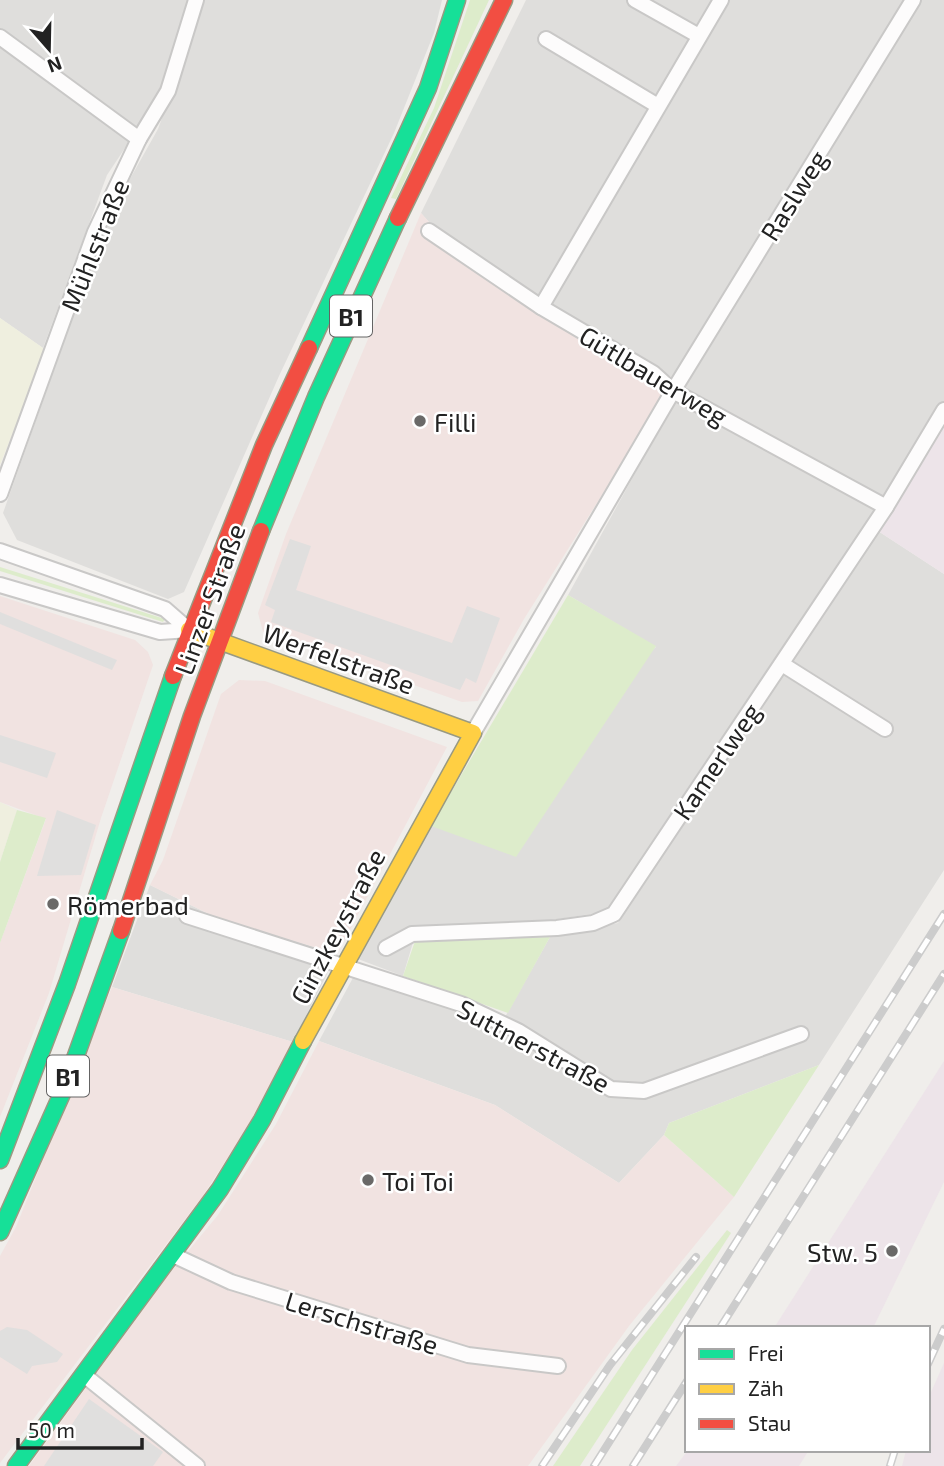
<svg xmlns="http://www.w3.org/2000/svg" width="944" height="1466" viewBox="0 0 944 1466" font-family="'Exo 2',sans-serif">
	<style>
		.residential { fill: #dfdedc }
		.commercial { fill: #f1e3e1 }
		.industrial { fill: #ede4e9 }
		.farmland { fill: #efefdf }
		.grass { fill: #ddeccb }
		.parking { fill: #e0dfde }
		.lines { fill: none; stroke-linecap: round; stroke-linejoin: round }
		.street-casing { stroke: #c9c8c7; stroke-width: 18 }
		.fast-casing { stroke: #999a82; stroke-width: 19 }
		.slow-casing { stroke: #999a82; stroke-width: 19 }
		.jam-casing { stroke: #999a82; stroke-width: 19 }
		.street { stroke: #fdfcfc; stroke-width: 14 }
		.fast { stroke: #16e098; stroke-width: 16 }
		.slow { stroke: #ffcf43; stroke-width: 16 }
		.jam { stroke: #f24e42; stroke-width: 16 }
		.rail-casing { stroke: #ccc; stroke-width: 8 }
		.rail { stroke: #fff; stroke-width: 5; stroke-dasharray: 16; stroke-linecap: butt }
		.poi-dot { fill: #6a6968; stroke: #fff; stroke-width: 2.5 }
		.labels { text-anchor: middle; dominant-baseline: central; stroke-width: 5; stroke-linejoin: round; paint-order: stroke }
		.shield { fill: #fff; stroke: #646464; stroke-width: 2 }
		.shield-label { font-size: 24px; font-weight: bold; fill: #222 }
		.street-label { font-size: 26px; fill: #222; stroke: #fff }
		.poi-label { font-size: 26px; fill: #222; stroke: #fff; text-anchor: start }
	</style>
	<rect width="100%" height="100%" fill="#f0eeeb"/>
	<g class="residential">
		<polygon points="0,0 188,0 163,91 107,175 43,348 0,318"/>
		<polygon points="205,0 442,0 434,33 394,133 279,376 184,592 168,599 17,540 3,513 108,218 158,129"/>
		<polygon points="526,0 719,0 540,303 436,230 421,213"/>
		<polygon points="728,0 906,0 842,99 675,379 547,306"/>
		<polygon points="919,0 944,0 944,409 885,500 683,389 826,148"/>
		<polygon points="676,399 886,507 610,911 500,928 417,929 403,976 358,959 431,826 656,647 568,595"/>
		<polygon points="878,531 944,574 944,870 819,1065 669,1123 664,1135 619,1183 495,1105 319,1041 355,974 460,1008 500,1026 550,937 618,923"/>
		<polygon points="150,885 217,918 337,954 293,1042 112,987"/>
	</g>
	<g class="commercial">
		<polygon points="421,213 436,230 547,306 675,379 524,619 478,701 462,702 263,632 258,613 286,534"/>
		<polygon points="0,596 135,640 148,652 153,665 101,818 49,993 0,1117 0,943 46,819 0,802"/>
		<polygon points="239,680 265,681 447,747 337,954 217,918 150,885 163,860 221,694"/>
		<polygon points="112,987 293,1042 245,1131 202,1197 0,1463 0,1256 16,1227"/>
		<polygon points="319,1041 495,1105 619,1183 664,1135 734,1197 629,1326 528,1466 29,1466 166,1278 218,1215 276,1124"/>
	</g>
	<g class="industrial">
		<polygon points="944,426 944,574 878,531"/>
		<polygon points="944,1061 944,1182 873,1328 774,1328"/>
		<polygon points="944,1363 944,1466 902,1466 906,1450 928,1450 928,1399"/>
		<polygon points="688,1450 809,1450 799,1466 676,1466"/>
	</g>
	<g class="farmland">
		<polygon points="0,318 46,350 0,465"/>
		<polygon points="0,802 17,810 0,862"/>
	</g>
	<g class="grass">
		<polygon points="470,0 489,0 396,199 391,198 434,108"/>
		<polygon points="0,567 165,619 163,622 0,571"/>
		<polygon points="568,595 656,646 516,857 431,826"/>
		<polygon points="17,810 46,818 0,943 0,862"/>
		<polygon points="550,937 508,1013 403,976 415,941"/>
		<polygon points="819,1065 734,1197 664,1135 669,1123"/>
		<polygon points="727,1230 731,1233 580,1466 553,1466 632,1350"/>
	</g>
	<g class="parking">
		<polygon points="290,539 311,546 296,590 452,643 467,606 500,618 476,683 466,678 460,690 271,622 275,610 265,605"/>
		<polygon points="0,612 117,660 112,670 0,624"/>
		<polygon points="0,735 56,753 47,778 0,762"/>
		<polygon points="57,810 96,825 81,875 37,876"/>
		<polygon points="7,1327 27,1330 63,1354 57,1362 32,1366 27,1374 0,1357 0,1331"/>
		<polygon points="89,1399 163,1452 153,1466 44,1466"/>
	</g>
	<g class="lines">
		<g class="street-casing">
			<g id="street">
				<polyline points="635,0 699,36"/>
				<polyline points="0,37 139,139"/>
				<polyline points="546,39 658,106"/>
				<polyline points="429,231 541,307 653,373 673,391 886,507"/>
				<polyline points="541,307 721,0"/>
				<polyline points="0,494 95,232 139,139 168,91 196,0"/>
				<polyline points="0,551 165,609 189,630"/>
				<polyline points="0,585 160,632 189,630"/>
				<polyline points="782,664 885,729"/>
				<polyline points="473,733 673,391 913,0"/>
				<polyline points="187,916 461,1004 518,1031 611,1089 644,1091 801,1034"/>
				<polyline points="386,948 412,934 557,928 593,923 614,914 886,507 944,410"/>
				<polyline points="173,1255 231,1282 468,1355 558,1366"/>
				<polyline points="84,1375 197,1466"/>
			</g>
		</g>
		<g class="fast-casing">
			<g id="fast">
				<polyline points="309,348 428,88 457,0"/>
				<polyline points="261,531 316,397 398,218"/>
				<polyline points="0,1160 67,984 173,676"/>
				<polyline points="0,1232 64,1089 121,931"/>
				<polyline points="16,1466 220,1189 262,1120 303,1041"/>
			</g>
		</g>
		<g class="slow-casing">
			<polyline id="slow" points="189,630 473,733 303,1041"/>
		</g>
		<g class="jam-casing">
			<g id="jam">
				<polyline points="398,218 504,0"/>
				<polyline points="173,676 264,445 309,348"/>
				<polyline points="121,931 192,716 261,531"/>
			</g>
		</g>
		<use href="#street" class="street"/>
		<use href="#fast" class="fast"/>
		<use href="#slow" class="slow"/>
		<use href="#jam" class="jam"/>
		<g class="rail-casing">
			<g id="rail">
				<polyline points="720,1328 944,974"/>
				<polyline points="928,1364 944,1329"/>
				<polyline points="542,1466 610,1365 696,1257"/>
				<polyline points="594,1466 944,914"/>
				<polyline points="633,1466 687,1381"/>
				<polyline points="890,1466 895,1450"/>
			</g>
		</g>
		<use href="#rail" class="rail"/>
	</g>
	<g class="poi-dot">
		<circle cx="420" cy="421" r="7"/>
		<circle cx="53" cy="904" r="7"/>
		<circle cx="368" cy="1180" r="7"/>
		<circle cx="892" cy="1251" r="7"/>
	</g>
	<g class="labels">
		<g class="shield">
			<rect x="330" y="295.5" width="42" height="41" rx="5"/>
			<rect x="47" y="1055.5" width="42" height="41" rx="5"/>
		</g>
		<g class="shield-label">
			<text x="351" y="316">B1</text>
			<text x="68" y="1076">B1</text>
		</g>
		<g class="street-label">
			<text transform="translate(793 195) rotate(-58)">Raslweg</text>
			<text transform="translate(94 245) rotate(-68)">Mühlstraße</text>
			<text transform="translate(654 375) rotate(31)">Gütlbauerweg</text>
			<text transform="translate(209 599) rotate(-70)">Linzer Straße</text>
			<text transform="translate(339 658) rotate(20)">Werfelstraße</text>
			<text transform="translate(716 761) rotate(-56)">Kamerlweg</text>
			<text transform="translate(337 926) rotate(-62)">Ginzkeystraße</text>
			<text transform="translate(534 1045) rotate(28)">Suttnerstraße</text>
			<text transform="translate(362 1322) rotate(17)">Lerschstraße</text>
		</g>
		<g class="poi-label">
			<text x="434" y="421">Filli</text>
			<text x="67" y="904">Römerbad</text>
			<text x="382" y="1180">Toi Toi</text>
			<text x="878" y="1251" text-anchor="end">Stw. 5</text>
		</g>
	</g>
	<rect x="685" y="1326" width="245" height="126" fill="#ffffff" stroke="#a7a7a7" stroke-width="2"/>
	<rect x="699" y="1349" width="35" height="10" fill="#16e098" stroke="#a7a7a7" stroke-width="2"/>
	<text x="748" y="1361" font-size="21" fill="#222222">Frei</text>
	<rect x="699" y="1384" width="35" height="10" fill="#ffcf43" stroke="#a7a7a7" stroke-width="2"/>
	<text x="748" y="1396" font-size="21" fill="#222222">Zäh</text>
	<rect x="699" y="1419" width="35" height="10" fill="#f24e42" stroke="#a7a7a7" stroke-width="2"/>
	<text x="748" y="1431" font-size="21" fill="#222222">Stau</text>
	<g transform="translate(49 49) rotate(160)" stroke="#ffffff" stroke-width="5" paint-order="stroke">
	<path d="M0-5L12 26L0 18L-12 26Z" fill="#222222"/>
	<text y="-10" font-size="19" font-weight="bold" text-anchor="middle" fill="#222222">N</text>
	</g>
	<path d="M18 1438v10h124v-10" fill="none" stroke="#222222" stroke-width="3.5"/>
	<text x="28" y="1438" font-size="21" fill="#222222" stroke="#ffffff" stroke-width="5" paint-order="stroke">50 m</text>
</svg>
